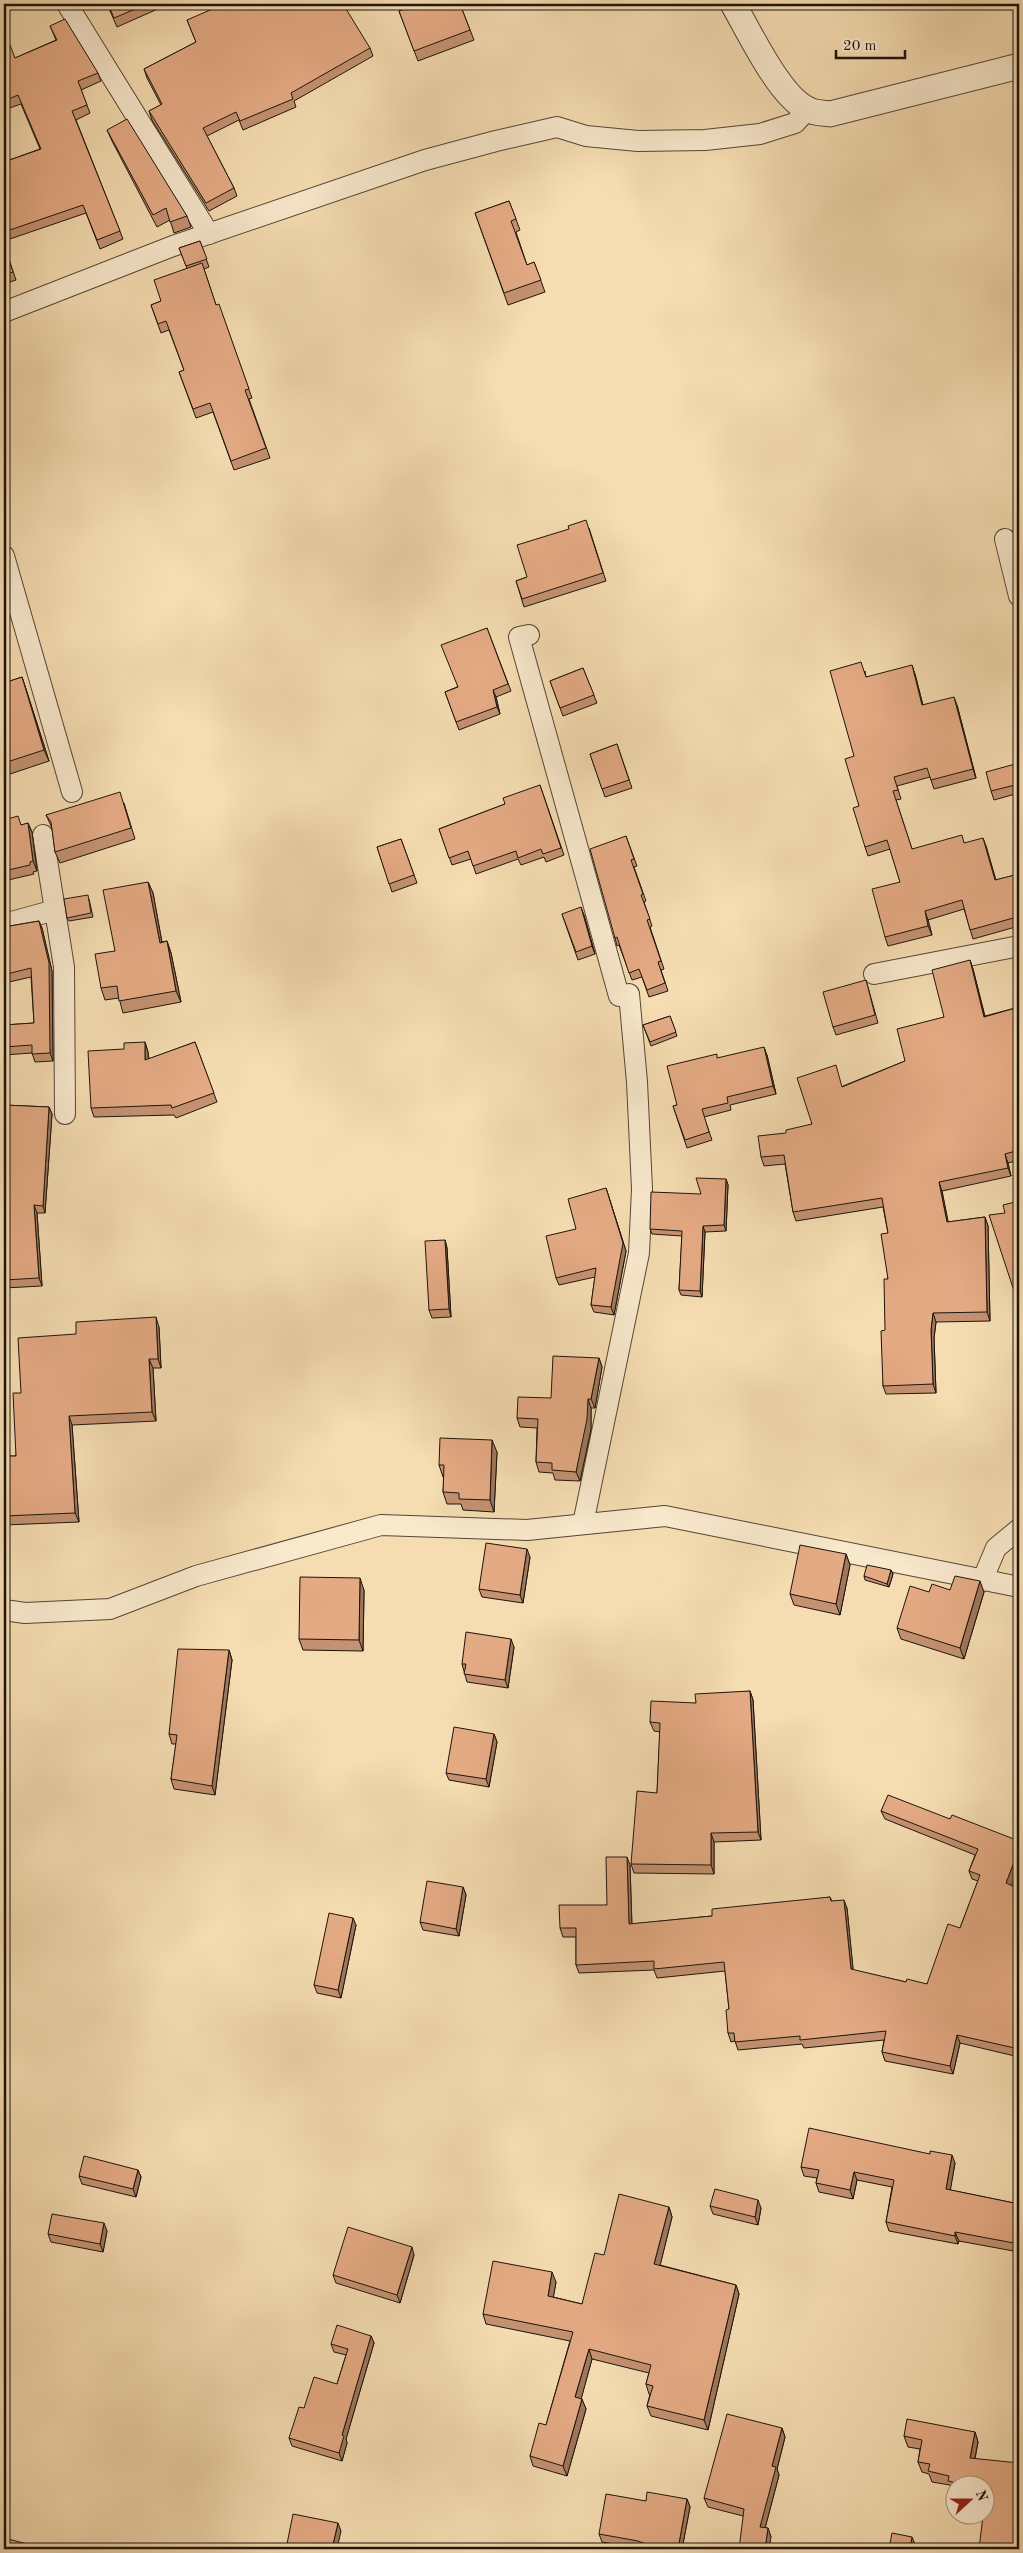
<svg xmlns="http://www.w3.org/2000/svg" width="1023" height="2553" viewBox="0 0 1023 2553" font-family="'Old Standard TT',serif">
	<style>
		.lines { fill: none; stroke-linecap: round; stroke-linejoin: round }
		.minor-casing { stroke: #534635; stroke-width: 22 }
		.tertiary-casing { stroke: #534635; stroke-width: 27 }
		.minor { stroke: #f8e8cc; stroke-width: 20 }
		.tertiary { stroke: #f8e8cc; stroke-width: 25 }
		.wall { fill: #c49272; stroke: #1d140c }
		.shaded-wall { fill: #a0775c; stroke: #1d140c }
		.building { fill: #e4aa84; stroke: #1d140c }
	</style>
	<rect width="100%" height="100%" fill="#f5dcb1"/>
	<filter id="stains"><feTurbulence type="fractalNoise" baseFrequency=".004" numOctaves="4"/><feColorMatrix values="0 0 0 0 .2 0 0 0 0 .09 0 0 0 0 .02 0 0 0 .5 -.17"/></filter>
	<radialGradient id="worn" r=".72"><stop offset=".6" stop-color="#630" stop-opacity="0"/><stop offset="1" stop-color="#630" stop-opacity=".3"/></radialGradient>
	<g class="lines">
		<g class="minor-casing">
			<g id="minor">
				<polyline points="67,4 209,234"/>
				<polyline points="4,312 173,246 425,160 496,141 557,127 586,136 638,141 705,140 760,134 795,123 807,110"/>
				<polyline points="1005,539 1019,596"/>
				<polyline points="4,556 72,792"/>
				<polyline points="529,635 519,637 619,996 629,994 637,1082 642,1189 639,1253 583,1524"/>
				<polyline points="43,835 64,967 65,1114"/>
				<polyline points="4,924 55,910"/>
				<polyline points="874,974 1019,946"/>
				<polyline points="982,1581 996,1548 1019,1529"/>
				<polyline points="4,1610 25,1613 110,1609 196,1576 381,1525 527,1530 665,1516 1019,1587"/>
			</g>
		</g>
		<g class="tertiary-casing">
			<path id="tertiary" d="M733 4C749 31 779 96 807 109 813 113 823 113 830 114L1019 66"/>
		</g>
		<use href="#minor" class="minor"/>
		<use href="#tertiary" class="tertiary"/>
	</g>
	<g class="wall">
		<polygon points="107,4 158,4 160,8 117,27"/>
		<polygon points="460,4 474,40 418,61 399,11"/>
		<polygon points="187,20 370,48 373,56 294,101 296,107 243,130 239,120 207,136 234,188 237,196 209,211 152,120 149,111 161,105 147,78 144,69 196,42"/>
		<polygon points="50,26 98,73 101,81 81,90 90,113 76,120 123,239 100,249 86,213 4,241 4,162 40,149 21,104 4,110 4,48 15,58 56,40"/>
		<polygon points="107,130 187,216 191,227 174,233 170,220 157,227 112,141"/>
		<polygon points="509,201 520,230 516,232 527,265 534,262 545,292 508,305 475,213"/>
		<polygon points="200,241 209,267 204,269 216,305 222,314 252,398 249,399 270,458 234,470 213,412 196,418 179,372 184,370 169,330 161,333 151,305 161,301 187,268 179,248"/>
		<polygon points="4,245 16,280 4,284"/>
		<polygon points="589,528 606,581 524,607 516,581 527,577"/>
		<polygon points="487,628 511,691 496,697 500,714 459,730 445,692 457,687"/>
		<polygon points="583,668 597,703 563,716 550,681"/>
		<polygon points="865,671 866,677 915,674 923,705 957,705 976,778 934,789 930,777 897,786 901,799 896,800 912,849 965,843 986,846 996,880 1019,874 1019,926 973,939 964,909 928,920 932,935 888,946 885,937 900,882 890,849 868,856 865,847 859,806 854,756"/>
		<polygon points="22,677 49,761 4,776 4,683"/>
		<polygon points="617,744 632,788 605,797 590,754"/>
		<polygon points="1019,763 1019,793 994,800 991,791"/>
		<polygon points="540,785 564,855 546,862 544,857 521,865 518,859 476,874 471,859 452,865 439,829 505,804"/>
		<polygon points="124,803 135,839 60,863 55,852 52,828 46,815"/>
		<polygon points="4,820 22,825 28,823 32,832 37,871 33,872 34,874 4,881"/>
		<polygon points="626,836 637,866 634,867 646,901 644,902 652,926 650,927 664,969 661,970 668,991 649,997 642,977 632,980 619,945 617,946 615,938"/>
		<polygon points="401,839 417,883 392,892 377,847"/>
		<polygon points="148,882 153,893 162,942 167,941 171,953 181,1002 123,1013 119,998 105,1000 101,988 115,951"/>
		<polygon points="89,899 93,917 69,921 67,918"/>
		<polygon points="562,914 584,915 595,954 578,960"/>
		<polygon points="39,921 42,928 52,971 53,1061 35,1062 32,1053 4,1055 4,1025 34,1023 31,977 9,982 6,971 4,972 4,927"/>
		<polygon points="970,960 973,969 985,1016 1019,1007 1019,1160 1008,1163 1011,1176 942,1191 948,1222 985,1217 988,1226 990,1321 936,1322 934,1338 936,1393 886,1394 883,1386 888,1279 888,1233 883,1207 796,1221 793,1212 785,1164 764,1166 761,1157 786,1133 812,1124 843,1086 905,1061 944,1017"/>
		<polygon points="866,980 878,1023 836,1035 833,1027"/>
		<polygon points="670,1016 677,1036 651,1046 643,1025"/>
		<polygon points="145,1042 148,1052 149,1059 195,1042 217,1102 176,1118 174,1115 94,1117 91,1108 124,1049"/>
		<polygon points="767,1055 776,1094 730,1105 731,1110 704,1117 712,1140 687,1148 673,1106 677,1105 718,1058"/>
		<polygon points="4,1105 49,1107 52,1114 45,1213 37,1213 42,1286 4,1288"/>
		<polygon points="726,1179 728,1185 726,1231 705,1232 702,1297 681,1295 679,1290 682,1236 652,1234 650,1229"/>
		<polygon points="606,1188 626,1251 614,1315 594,1312 591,1305 595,1277 559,1285 556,1278 576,1229"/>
		<polygon points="445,1240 447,1248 451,1317 432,1318 429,1310"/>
		<polygon points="159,1327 161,1368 153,1368 156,1421 72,1425 79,1522 4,1525 4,1456 16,1456 21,1393 76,1334"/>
		<polygon points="599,1358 602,1367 595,1408 591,1408 591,1429 580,1481 555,1480 553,1473 539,1472 536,1462 537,1428 520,1427 517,1418 551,1398"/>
		<polygon points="497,1452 494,1512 463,1510 461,1504 447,1504 443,1492 444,1477 443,1477 439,1465"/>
		<polygon points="846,1554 850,1565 840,1615 794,1605 790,1594"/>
		<polygon points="530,1557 523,1603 482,1597 479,1589"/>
		<polygon points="891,1570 893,1574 889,1587 865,1580 864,1576"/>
		<polygon points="364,1590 363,1651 303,1650 299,1639"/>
		<polygon points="950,1590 984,1592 964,1659 901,1639 897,1628 929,1592"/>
		<polygon points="514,1647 508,1688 467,1682 462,1664"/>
		<polygon points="229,1650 232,1660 215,1795 174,1789 171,1779 176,1744 172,1744 169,1734"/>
		<polygon points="750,1691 753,1700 761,1840 714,1842 714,1874 634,1873 631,1864 657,1793 660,1732 654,1731 650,1722 696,1703"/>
		<polygon points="494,1734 497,1742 489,1787 449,1780 446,1773"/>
		<polygon points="881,1811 950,1819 1011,1885 1019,1889 1019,2057 960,2043 953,2074 885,2061 882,2052 884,2040 804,2048 802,2044 738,2050 735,2041 731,2042 728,2033 729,2009 725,1971 657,1978 654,1970 579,1973 576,1965 576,1937 563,1937 560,1928 607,1905 630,1865 632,1924 712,1916 830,1897 832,1901 847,1908 853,1970 906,1982 927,1984 960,1928 978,1881 972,1879 969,1871 975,1855 885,1819"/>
		<polygon points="463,1887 466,1895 459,1936 423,1930 420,1922"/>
		<polygon points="356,1925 341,1998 317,1993 314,1985"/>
		<polygon points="955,2163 950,2190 1019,2204 1019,2252 959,2241 958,2244 889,2231 886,2222 892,2187 857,2180 853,2199 819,2192 816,2183 817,2178 804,2176 801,2167"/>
		<polygon points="138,2170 141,2177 136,2197 82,2184 79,2176"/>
		<polygon points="710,2206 761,2208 758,2225 713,2214"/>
		<polygon points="669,2207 672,2217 660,2265 736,2285 739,2294 708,2430 651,2416 647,2406 650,2394 649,2394 646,2384 649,2373 592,2359 581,2398 586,2409 567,2476 533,2466 530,2456 546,2425 570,2341 486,2324 483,2314 556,2282 553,2297 582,2304 604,2255"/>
		<polygon points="107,2231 103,2252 51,2242 48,2234"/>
		<polygon points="414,2255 400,2303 336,2283 333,2275"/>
		<polygon points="371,2336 374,2343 346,2439 347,2443 342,2461 292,2446 289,2438 304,2408 337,2384 346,2355 334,2352 331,2344"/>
		<polygon points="782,2428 785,2437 777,2469 779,2475 765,2528 768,2528 771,2537 743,2516 708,2507 704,2498"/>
		<polygon points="975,2432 978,2442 975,2459 986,2486 956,2486 956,2492 952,2492 950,2485 932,2482 929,2474 922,2472 918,2462 920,2449 908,2447 904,2436"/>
		<polygon points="687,2499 690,2507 682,2549 642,2549 602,2542 599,2534 646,2501"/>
	</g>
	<g class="shaded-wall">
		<polygon points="912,665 915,674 925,714 922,705"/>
		<polygon points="22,677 26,689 49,761 44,750"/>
		<polygon points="493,690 496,697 500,714 497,707"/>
		<polygon points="954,697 957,705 976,778 973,769"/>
		<polygon points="28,823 32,832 37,871 33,861"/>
		<polygon points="983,838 986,846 998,889 995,880"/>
		<polygon points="148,882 153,893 164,954 160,943"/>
		<polygon points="581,907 584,915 595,954 592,946"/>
		<polygon points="925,911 928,920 932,935 928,926"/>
		<polygon points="39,921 42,928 52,971 53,1061 50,1053"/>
		<polygon points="167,941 171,953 181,1002 176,991"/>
		<polygon points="970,960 973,969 987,1026 984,1017"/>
		<polygon points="145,1042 148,1052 149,1070 145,1060"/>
		<polygon points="764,1047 767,1055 776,1094 773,1086"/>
		<polygon points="49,1107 52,1114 45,1213 43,1206"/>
		<polygon points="1005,1154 1008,1163 1011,1176 1008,1168"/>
		<polygon points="726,1179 728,1185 726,1231 724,1225"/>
		<polygon points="939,1182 942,1191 950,1231 947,1222"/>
		<polygon points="606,1188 626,1251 614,1315 611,1307"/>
		<polygon points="34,1205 37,1213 42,1286 39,1278"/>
		<polygon points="985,1217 988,1226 990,1321 987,1312"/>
		<polygon points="703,1226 705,1232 702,1297 700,1291"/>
		<polygon points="445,1240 447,1248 451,1317 449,1309"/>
		<polygon points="933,1313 936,1322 934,1338 936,1393 933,1384 931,1330"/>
		<polygon points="156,1317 159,1327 161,1368 158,1359"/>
		<polygon points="599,1358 602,1367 595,1408 591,1399"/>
		<polygon points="149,1359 153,1368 156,1421 152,1412"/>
		<polygon points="588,1399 591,1408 591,1429 580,1481 576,1472"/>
		<polygon points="69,1416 72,1425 79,1522 75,1513"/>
		<polygon points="492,1440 497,1452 494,1512 490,1500"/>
		<polygon points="527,1549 530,1557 523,1603 520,1595"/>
		<polygon points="846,1554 850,1565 840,1615 836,1604"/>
		<polygon points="891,1570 893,1574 889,1587 887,1584"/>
		<polygon points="360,1578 364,1590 363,1651 359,1640"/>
		<polygon points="980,1581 984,1592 964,1659 960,1648"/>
		<polygon points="511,1639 514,1647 508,1688 505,1680"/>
		<polygon points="229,1650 232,1660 215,1795 212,1786"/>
		<polygon points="750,1691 753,1700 761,1840 758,1832"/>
		<polygon points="494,1734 497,1742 489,1787 486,1779"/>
		<polygon points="711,1833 714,1842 714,1874 711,1865"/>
		<polygon points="1019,1849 1019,1865 1009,1892 1006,1883"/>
		<polygon points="627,1857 630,1865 632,1933 629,1924"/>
		<polygon points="463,1887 466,1895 459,1936 456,1929"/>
		<polygon points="844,1900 847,1908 854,1978 851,1969"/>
		<polygon points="353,1918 356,1925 341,1998 338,1990"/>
		<polygon points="957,2035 960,2043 953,2074 950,2066"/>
		<polygon points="952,2155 955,2163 949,2198 946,2189"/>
		<polygon points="138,2170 141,2177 136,2197 133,2189"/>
		<polygon points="854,2172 857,2180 853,2199 850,2190"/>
		<polygon points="758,2200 761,2208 758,2225 755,2217"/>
		<polygon points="669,2207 672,2217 658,2274 654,2264"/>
		<polygon points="104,2223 107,2231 103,2252 100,2244"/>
		<polygon points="955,2232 959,2241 958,2244 955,2236"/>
		<polygon points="412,2247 414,2255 400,2303 397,2295"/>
		<polygon points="552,2272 556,2282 552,2306 548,2296"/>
		<polygon points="736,2285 739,2294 708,2430 704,2420"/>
		<polygon points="371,2336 374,2343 346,2439 347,2443 342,2461 339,2453 342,2435"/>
		<polygon points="589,2349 592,2359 579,2407 575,2397"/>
		<polygon points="582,2399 586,2409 567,2476 563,2466"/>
		<polygon points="782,2428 785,2437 777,2469 779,2475 763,2536 760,2527 772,2466"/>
		<polygon points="975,2432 978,2442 973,2468 970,2458"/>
		<polygon points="687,2499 690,2507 682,2549 678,2549"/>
		<polygon points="338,2523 341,2531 337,2549 332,2549"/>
		<polygon points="768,2528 771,2537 769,2549 765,2549"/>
		<polygon points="912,2537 915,2544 914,2549 910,2549"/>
	</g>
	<g class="building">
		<polygon points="108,4 147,4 114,18"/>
		<polygon points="224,4 343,4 370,48 291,93 293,99 240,121 236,112 203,128 234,188 206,203 149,111 162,104 144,69 196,42 187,20"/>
		<polygon points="418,4 460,4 470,30 414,51 399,11"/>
		<polygon points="65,19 98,73 78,81 87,105 72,111 120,231 97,240 83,205 4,232 4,162 41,149 18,95 4,101 4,48 10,45 15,58 57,40 50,26"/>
		<polygon points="127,119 187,216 170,222 166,208 153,215 107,130"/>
		<polygon points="509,201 516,219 511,221 527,265 534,262 541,280 504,293 475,213"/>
		<polygon points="200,241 207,259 186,266 179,248"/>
		<polygon points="4,245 13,272 4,275"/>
		<polygon points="202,263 216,305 219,304 249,389 245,390 266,448 231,461 210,403 193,409 179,372 184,370 166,321 158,324 151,305 161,301 154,280"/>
		<polygon points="586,520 603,573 522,599 516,581 527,577 517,545 569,529 568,526"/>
		<polygon points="487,628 508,684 493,690 497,707 456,722 445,692 458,687 441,645"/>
		<polygon points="861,662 866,677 912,665 922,705 954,697 973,769 931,780 927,768 894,777 898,790 893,791 912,849 962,835 964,843 983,838 995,880 1019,874 1019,924 1017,917 970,930 962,900 925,911 928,926 885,937 872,889 900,882 887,840 865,847 853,808 859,806 845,759 854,756 830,671"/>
		<polygon points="583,668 594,695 560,708 550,681"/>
		<polygon points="22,677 44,750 4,763 4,683"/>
		<polygon points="617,744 629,780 602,789 590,754"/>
		<polygon points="1019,763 1019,784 991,791 986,772"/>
		<polygon points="540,785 561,848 543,854 541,849 518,858 516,851 473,866 468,851 449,858 439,829 505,804 503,798"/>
		<polygon points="120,792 131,828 55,852 51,822 46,815"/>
		<polygon points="18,816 21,825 28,823 33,861 30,862 30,865 4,871 4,820"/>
		<polygon points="626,836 634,859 631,860 643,894 641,895 650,919 647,920 661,961 658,962 665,983 647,990 639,969 629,973 617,937 615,938 590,849"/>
		<polygon points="401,839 414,875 389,884 377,847"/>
		<polygon points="148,882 160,943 167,941 176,991 119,1001 117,986 101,988 95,954 115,951 103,890"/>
		<polygon points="88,895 91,913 67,918 64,899"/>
		<polygon points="581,907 592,946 576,952 562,914"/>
		<polygon points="39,921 49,963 50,1053 32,1054 32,1045 4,1047 4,1025 34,1023 31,968 7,974 4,964 4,927"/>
		<polygon points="970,960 984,1017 1019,1007 1019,1150 1005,1154 1008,1168 939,1182 947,1222 985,1217 987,1312 933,1313 931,1330 933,1384 883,1386 881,1331 885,1330 884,1279 888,1279 881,1234 888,1233 882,1198 793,1212 784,1155 761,1157 758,1136 786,1133 786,1130 812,1124 797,1078 836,1065 842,1087 905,1061 897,1029 944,1017 932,970"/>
		<polygon points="1019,969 1019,990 1014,970"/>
		<polygon points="866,980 875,1015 833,1027 823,992"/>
		<polygon points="670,1016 676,1032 650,1042 643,1025"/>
		<polygon points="145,1042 145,1060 195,1042 214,1093 172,1108 171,1105 91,1108 88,1051 124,1049 124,1043"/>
		<polygon points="764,1047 773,1086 727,1097 728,1103 702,1109 709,1132 685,1140 673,1106 677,1105 667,1066 717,1054 717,1058"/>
		<polygon points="4,1105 49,1107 43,1206 34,1205 39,1278 4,1280"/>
		<polygon points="696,1178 726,1179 724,1225 703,1226 700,1291 679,1290 682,1231 650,1229 651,1192 701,1194"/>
		<polygon points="606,1188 623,1243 611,1307 591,1305 596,1268 556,1278 546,1236 576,1229 568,1199"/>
		<polygon points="1019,1201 1019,1306 989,1215 1005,1213 1003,1205"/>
		<polygon points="445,1240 449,1309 429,1310 425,1241"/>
		<polygon points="156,1317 158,1359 149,1359 152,1412 69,1416 75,1513 4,1516 4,1456 16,1456 13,1393 21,1393 18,1338 76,1334 76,1322"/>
		<polygon points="553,1356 599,1358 591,1399 588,1399 587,1419 576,1472 552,1470 552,1463 536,1462 538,1419 517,1418 518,1397 551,1398"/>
		<polygon points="440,1438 492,1440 490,1500 459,1499 459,1493 443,1492 444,1465 439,1465"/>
		<polygon points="486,1543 527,1549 520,1595 479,1589"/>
		<polygon points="800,1545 846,1554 836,1604 790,1594"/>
		<polygon points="867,1565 891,1570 887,1584 864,1576"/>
		<polygon points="955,1576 980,1581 960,1648 897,1628 910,1586 929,1592 932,1584 950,1590"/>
		<polygon points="300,1577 360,1578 359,1640 299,1639"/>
		<polygon points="466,1632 511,1639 505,1680 464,1674 466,1664 462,1664"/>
		<polygon points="178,1649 229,1650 212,1786 171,1779 177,1735 169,1734"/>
		<polygon points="750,1691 758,1832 711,1833 711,1865 631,1864 637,1791 657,1793 660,1723 650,1722 651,1701 696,1703 695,1694"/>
		<polygon points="454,1727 494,1734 486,1779 446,1773"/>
		<polygon points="888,1795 950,1819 952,1815 1019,1841 1019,1849 1006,1883 1019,1889 1019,2049 957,2035 950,2066 882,2052 886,2031 800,2040 800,2036 735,2042 734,2033 728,2033 726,2010 729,2009 724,1962 654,1969 654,1961 576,1965 576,1928 560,1928 559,1905 607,1905 606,1857 627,1857 629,1924 712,1916 712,1909 830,1897 831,1901 844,1900 851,1969 906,1982 907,1979 927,1984 948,1924 960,1928 980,1875 969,1871 978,1849 881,1811"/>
		<polygon points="427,1881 463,1887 456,1929 420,1922"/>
		<polygon points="329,1913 353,1918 338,1990 314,1985"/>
		<polygon points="809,2128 930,2154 930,2151 952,2155 946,2189 1019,2204 1019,2244 955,2232 955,2236 886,2222 894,2180 854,2172 850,2190 816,2183 819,2170 801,2167"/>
		<polygon points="84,2156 138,2170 133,2189 79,2176"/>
		<polygon points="715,2189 758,2200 755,2217 710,2206"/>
		<polygon points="619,2194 669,2207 654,2264 736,2285 704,2420 647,2406 653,2386 646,2384 651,2365 589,2349 575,2397 582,2399 563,2466 530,2456 539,2423 546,2425 573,2332 483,2314 493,2261 552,2272 548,2296 582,2304 595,2253 604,2255"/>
		<polygon points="52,2214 104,2223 100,2244 48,2234"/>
		<polygon points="348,2227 412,2247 397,2295 333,2275"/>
		<polygon points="337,2325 371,2336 342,2435 344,2436 339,2453 289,2438 299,2407 304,2408 314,2377 337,2384 348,2349 331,2344"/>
		<polygon points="727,2414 782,2428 772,2466 776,2467 760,2527 768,2528 765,2549 739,2549 744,2509 704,2498"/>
		<polygon points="907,2419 975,2432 970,2458 1019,2463 1019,2549 979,2549 983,2516 986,2516 986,2486 969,2486 948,2481 949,2476 928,2471 930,2464 918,2462 922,2440 904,2436"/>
		<polygon points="647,2492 687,2499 678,2549 645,2549 646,2544 638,2541 599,2534 606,2494 646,2501"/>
		<polygon points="293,2514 338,2523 332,2549 286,2549"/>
		<polygon points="892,2533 912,2537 910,2549 889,2549"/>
		<polygon points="4,2538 47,2549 4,2549"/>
	</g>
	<rect width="1023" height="2553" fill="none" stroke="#f5dcb1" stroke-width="20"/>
	<rect x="5" y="5" width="1013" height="2543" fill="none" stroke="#1d140c" stroke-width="2.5"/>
	<rect x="10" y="10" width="1003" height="2533" fill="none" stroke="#1d140c"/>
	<g transform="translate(970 2500) rotate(69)"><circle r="24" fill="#f8e8cc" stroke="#a0937f"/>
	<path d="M0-4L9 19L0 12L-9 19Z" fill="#8f2418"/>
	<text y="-8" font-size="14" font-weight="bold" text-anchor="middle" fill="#1d140c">N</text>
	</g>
	<path d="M836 50v8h69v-8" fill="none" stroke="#1d140c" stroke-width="2.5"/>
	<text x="843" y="50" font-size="15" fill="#1d140c" stroke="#f8e8cc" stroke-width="4" paint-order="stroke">20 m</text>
	<rect width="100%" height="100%" filter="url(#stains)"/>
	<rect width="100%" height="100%" fill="url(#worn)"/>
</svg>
